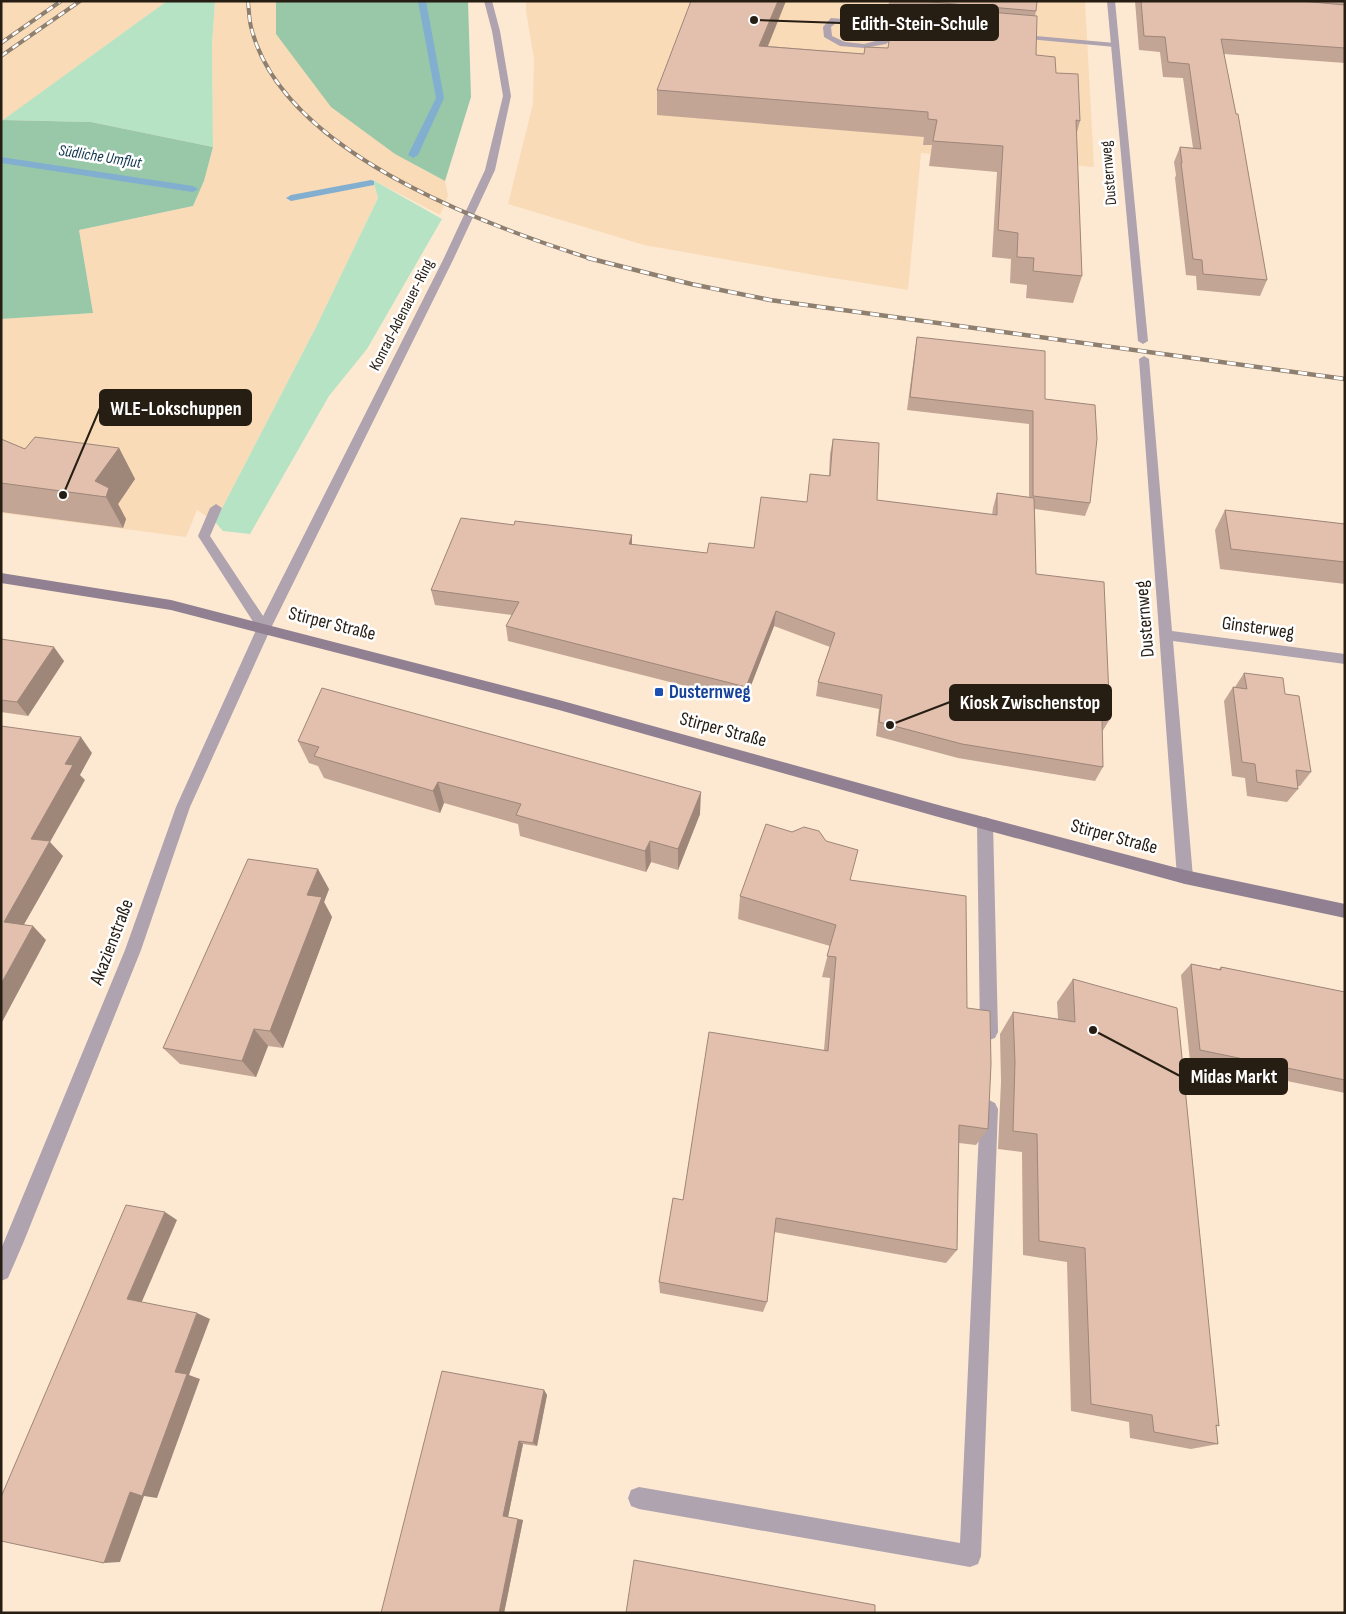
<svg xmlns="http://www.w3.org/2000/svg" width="1346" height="1614" viewBox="0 0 1346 1614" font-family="'Sofia Sans Condensed',sans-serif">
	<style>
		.built { fill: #f9dbb8 }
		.green { fill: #b7e3c5 }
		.forest { fill: #98c8a8 }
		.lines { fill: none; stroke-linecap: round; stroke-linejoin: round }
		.stream { fill: #82afd0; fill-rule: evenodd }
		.service { fill: #aea3af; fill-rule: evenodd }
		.minor { fill: #aea3af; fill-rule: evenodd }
		.tertiary { fill: #aea3af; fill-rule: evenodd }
		.secondary { fill: #908091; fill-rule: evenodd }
		.rail-far1-casing { stroke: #8e7f6f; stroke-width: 4 }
		.rail-casing { stroke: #8e7f6f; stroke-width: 4.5 }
		.rail-far1 { stroke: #fff; stroke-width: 2.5; stroke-dasharray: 7; stroke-linecap: butt }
		.rail { stroke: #fff; stroke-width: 3; stroke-dasharray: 9; stroke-linecap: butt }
		.wall { fill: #c2a595 }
		.shaded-wall { fill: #9e8679 }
		.building { fill: #e2c0ad; stroke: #9e8679 }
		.transit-dot { fill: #1a4fb4; stroke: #fff; stroke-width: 2 }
		.labels { text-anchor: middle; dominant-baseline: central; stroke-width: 5; stroke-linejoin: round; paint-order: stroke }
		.far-water-label { font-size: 16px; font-style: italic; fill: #10354c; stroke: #fff }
		.far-street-label { font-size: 16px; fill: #261d13; stroke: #fff }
		.street-label { font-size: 19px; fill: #261d13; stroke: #fff }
		.transit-label { font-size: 19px; font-weight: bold; fill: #164399; stroke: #fff; text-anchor: start }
		.leader { fill: none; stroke: #261d13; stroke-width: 2 }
		.callout-dot { fill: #261d13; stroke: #fff; stroke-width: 2 }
		.callout { fill: #261d13; stroke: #261d13; stroke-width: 2 }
		.callout-label { font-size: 20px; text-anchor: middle; font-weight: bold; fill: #fff }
	</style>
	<rect width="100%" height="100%" fill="#fde9d2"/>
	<g class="built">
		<polygon points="1,1 167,1 1,122"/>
		<polygon points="215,1 276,1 276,34 395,154 445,181 448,196 440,215 373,180 378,198 316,327 215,522 197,510 186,537 1,513 1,319 93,313 79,230 193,206 204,181 213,147 212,45"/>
		<polygon points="526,1 1085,1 1094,167 921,153 908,290 814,275 644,245 508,204 533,104 534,59 526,11"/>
	</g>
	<g class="green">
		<polygon points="167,1 215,1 212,45 213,147 91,122 3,120"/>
		<polygon points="373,180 442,219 367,349 329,396 250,534 223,531 215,522 316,327 378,198"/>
	</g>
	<g class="forest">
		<polygon points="276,1 468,1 471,97 445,181 395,154 331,107 276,34"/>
		<polygon points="3,120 91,122 213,147 204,181 193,206 79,230 93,313 1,319 1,122"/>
	</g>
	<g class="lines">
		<g class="stream">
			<polygon points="418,1 426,1 444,98 418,155 413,158 408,155 436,98"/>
			<polygon points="1,157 193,186 198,189 193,192 1,163"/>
			<polygon points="371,180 374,181 374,185 291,201 286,198 291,195"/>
		</g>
		<g class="service">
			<path d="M831 18 911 25 915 27 912 32 897 35 886 44 864 48 840 46 824 37 823 27ZM836 23 904 29 891 31 880 40 864 44 845 42 832 36 831 27Z"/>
			<polygon points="1014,34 1115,43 1119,45 1115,47 1017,38 1013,36"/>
			<polygon points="216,504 222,508 210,536 269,625 271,628 269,631 259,631 198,536 210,508"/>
			<polygon points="985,817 990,819 993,823 998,1032 995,1038 989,1040 983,1038 980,1032 977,823 980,819"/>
			<polygon points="989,1100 995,1103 998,1109 981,1556 978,1564 970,1567 639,1509 631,1506 628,1498 631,1490 639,1487 960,1543 980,1109 983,1103"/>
		</g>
		<g class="minor">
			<polygon points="1107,1 1115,1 1148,341 1143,344 1138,341"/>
			<polygon points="1144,356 1149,359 1172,631 1345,654 1345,664 1173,641 1193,877 1191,882 1185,884 1179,882 1177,877 1139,359"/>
			<polygon points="264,623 269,625 271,628 190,807 141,950 24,1241 8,1278 1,1281 1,1249 125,950 176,807 257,628 259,625"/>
		</g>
		<polygon class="tertiary" points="484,1 492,1 500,31 511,96 495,170 453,260 271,628 269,631 259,631 257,628 443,260 485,170 503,96 492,31"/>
		<polygon class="secondary" points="1,573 171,600 559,700 942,806 1185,870 1345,904 1345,918 1185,884 942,818 559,710 171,610 1,583"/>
		<g class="rail-far1-casing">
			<g id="rail-far1">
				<path d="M248 1C249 10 249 19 251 27 281 151 484 225 592 259"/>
				<polyline points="1,43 61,1"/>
				<polyline points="1,56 80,1"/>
			</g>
		</g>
		<g class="rail-casing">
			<polyline id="rail" points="588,258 691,284 770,300 1345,379"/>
		</g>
		<use href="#rail-far1" class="rail-far1"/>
		<use href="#rail" class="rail"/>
	</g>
	<g class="wall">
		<polygon points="889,1 1037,1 1036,11 1035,16 1036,55 1056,73 1080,121 1076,136 1082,276 1073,303 1026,298 1027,285 1010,283 1011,259 992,257 997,172 929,166 932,145 923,145 924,137 657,115 657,90 768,46 864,54 888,48 893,12 888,9"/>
		<polygon points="1135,1 1345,1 1345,63 1224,54 1267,280 1260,296 1197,290 1196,276 1186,275 1175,178 1176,175 1174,162 1180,147 1193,148 1183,78 1163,77 1160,52 1139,50"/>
		<polygon points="917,337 1045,399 1090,503 1085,516 1035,509 1036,574 1110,719 1102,732 1103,767 1095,781 958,758 876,736 879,709 816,696 818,682 830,647 774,626 745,701 508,641 506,626 512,615 435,605 431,590 707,553 754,548 807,502 829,476 830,454 833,439 877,500 992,515 993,508 997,493 1029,497 1029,424 907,410 915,349"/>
		<polygon points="1,439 25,449 119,448 135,479 118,504 126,519 123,528 1,512"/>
		<polygon points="1225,510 1345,524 1345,584 1220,569 1215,530"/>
		<polygon points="1,639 64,661 28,716 1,712"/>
		<polygon points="1244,673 1285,694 1311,772 1300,786 1298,786 1298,789 1287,802 1247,796 1245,778 1232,776 1224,701 1233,687 1235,687"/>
		<polygon points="298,741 700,814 678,870 651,862 646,872 520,836 518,824 444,803 440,813 324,778 318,766 309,763"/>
		<polygon points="850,880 967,1008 988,1129 976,1145 959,1143 957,1250 946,1263 774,1232 767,1302 763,1312 660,1293 659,1282 683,1200 824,1050 830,978 822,977 830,946 738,919 740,896"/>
		<polygon points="329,889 324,902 332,917 283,1048 268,1046 256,1077 180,1064 163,1048"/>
		<polygon points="1191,964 1219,969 1221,967 1345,992 1345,1093 1190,1061 1181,975"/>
		<polygon points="1073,979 1219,1426 1216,1426 1218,1444 1191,1449 1130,1438 1129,1422 1071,1411 1067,1262 1023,1255 1022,1152 998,1149 1001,1082 1000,1034 1013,1012 1058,1019 1057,1002"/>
		<polygon points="544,1390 547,1395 537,1446 523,1444 508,1517 523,1520 504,1613 381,1613"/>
	</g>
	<g class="shaded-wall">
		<polygon points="778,1 786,1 758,71 759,46"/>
		<polygon points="119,448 135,479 118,504 126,519 123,528 106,497 95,481"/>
		<polygon points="632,535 632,550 629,544"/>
		<polygon points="776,611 774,626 745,701 746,687"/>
		<polygon points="54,647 64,661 28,716 17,702"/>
		<polygon points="81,737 92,753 80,775 85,780 50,842 63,856 18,935 4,922 31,839 65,764"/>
		<polygon points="438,782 444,803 440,813 433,791"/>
		<polygon points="701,792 700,814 678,870 678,849"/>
		<polygon points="650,841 651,862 646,872 645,851"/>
		<polygon points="318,869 329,889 324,902 332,917 283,1048 270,1031 307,895"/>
		<polygon points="33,926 46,940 1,1024 1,984"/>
		<polygon points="254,1029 268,1046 256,1077 242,1061"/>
		<polygon points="165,1212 177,1220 140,1306 127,1299"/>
		<polygon points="197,1313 210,1319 189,1375 200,1379 157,1498 144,1496 120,1562 104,1563 130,1492"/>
		<polygon points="544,1390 547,1395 537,1446 533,1443"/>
		<polygon points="519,1441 523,1444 508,1517 503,1516"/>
		<polygon points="518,1519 523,1520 504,1613 499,1613"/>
	</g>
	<g class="building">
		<polygon points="691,1 778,1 759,46 864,54 865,47 888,48 892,20 901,12 927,7 1037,16 1036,55 1055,57 1056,73 1078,74 1080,121 1076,120 1082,276 1033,271 1034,258 1017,257 1018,233 998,230 1003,146 933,141 937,120 928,119 928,112 657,90"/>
		<polygon points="920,1 1037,1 1036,11"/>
		<polygon points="1141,1 1301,1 1345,5 1345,48 1221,39 1236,114 1238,114 1267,280 1203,274 1202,260 1193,259 1181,163 1182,163 1180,147 1201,149 1189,64 1168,62 1165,37 1144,36"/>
		<polygon points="917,337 1045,351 1045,399 1095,405 1097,439 1090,503 1033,496 1033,411 910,397"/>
		<polygon points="35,437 119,448 95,481 109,488 106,497 1,483 1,439 25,449"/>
		<polygon points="833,439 879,443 877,500 997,515 997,493 1034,498 1036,574 1104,582 1110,719 1102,717 1103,767 962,744 879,722 882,695 818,682 835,633 776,611 746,687 506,626 519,602 431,590 461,518 514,525 515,521 632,535 629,544 707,553 709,543 754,548 761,497 807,502 810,474 830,476"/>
		<polygon points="1225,510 1345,524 1345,562 1231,549"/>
		<polygon points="1,639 54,647 17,702 1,700"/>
		<polygon points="1244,673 1283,678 1285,694 1299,696 1311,772 1296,770 1298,789 1257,782 1255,764 1242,762 1233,687 1247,689"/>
		<polygon points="322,688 701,792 678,849 650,841 645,851 516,815 521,804 438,782 433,791 314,756 319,747 298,741"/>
		<polygon points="1,726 81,737 65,764 73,765 31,839 50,841 4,922 33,926 1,984"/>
		<polygon points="766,824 792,832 804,827 819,831 826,841 858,850 850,880 966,896 967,1008 990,1011 991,1064 988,1129 959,1125 957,1250 776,1218 767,1302 659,1282 673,1198 683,1200 709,1032 828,1051 836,957 827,956 836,925 740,896"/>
		<polygon points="248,859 318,869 307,895 322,897 270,1031 254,1029 242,1061 163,1048"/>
		<polygon points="1191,964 1221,970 1221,967 1345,992 1345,1080 1200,1050"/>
		<polygon points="1073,979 1177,1008 1219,1426 1216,1425 1218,1444 1154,1432 1152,1415 1091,1404 1085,1248 1039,1241 1037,1134 1013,1131 1015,1062 1013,1012 1075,1022"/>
		<polygon points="126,1205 165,1212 127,1299 197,1313 175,1372 187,1374 142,1496 130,1492 104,1563 1,1541 1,1497"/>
		<polygon points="442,1371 544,1390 533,1443 519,1441 503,1516 518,1519 499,1613 381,1613"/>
		<polygon points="634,1560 875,1605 875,1613 626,1613"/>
	</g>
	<rect class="transit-dot" x="654" y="687" width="10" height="10" rx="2.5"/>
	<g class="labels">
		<g class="far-water-label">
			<text transform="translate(100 157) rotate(9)">Südliche Umflut</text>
		</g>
		<g class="far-street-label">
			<text transform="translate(1109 173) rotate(-95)">Dusternweg</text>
			<text transform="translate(402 315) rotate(-63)">Konrad-Adenauer-Ring</text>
		</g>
		<g class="street-label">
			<text transform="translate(1145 619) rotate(-95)">Dusternweg</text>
			<text transform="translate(332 624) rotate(14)">Stirper Straße</text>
			<text transform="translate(1258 628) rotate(8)">Ginsterweg</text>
			<text transform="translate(723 730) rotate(15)">Stirper Straße</text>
			<text transform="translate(1114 837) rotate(15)">Stirper Straße</text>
			<text transform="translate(112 942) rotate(-69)">Akazienstraße</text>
		</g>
		<g class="transit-label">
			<text x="669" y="692">Dusternweg</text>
		</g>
	</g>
	<path class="leader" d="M754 20L841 23M63 495L100 408M890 725L950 702M1093 1030L1180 1076"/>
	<g class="callout-dot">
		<circle cx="754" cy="20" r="5"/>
		<circle cx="63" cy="495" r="5"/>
		<circle cx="890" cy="725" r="5"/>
		<circle cx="1093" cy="1030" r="5"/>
	</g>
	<g class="callout">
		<rect x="841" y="5" width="157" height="35" rx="5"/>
		<rect x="100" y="390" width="151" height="35" rx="5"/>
		<rect x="950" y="685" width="161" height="35" rx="5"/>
		<rect x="1180" y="1059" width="107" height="35" rx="5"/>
	</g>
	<g class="callout-label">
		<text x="920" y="30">Edith-Stein-Schule</text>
		<text x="176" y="415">WLE-Lokschuppen</text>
		<text x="1030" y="709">Kiosk Zwischenstop</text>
		<text x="1234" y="1083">Midas Markt</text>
	</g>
	<rect width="1346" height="1614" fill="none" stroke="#261d13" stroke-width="5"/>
</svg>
